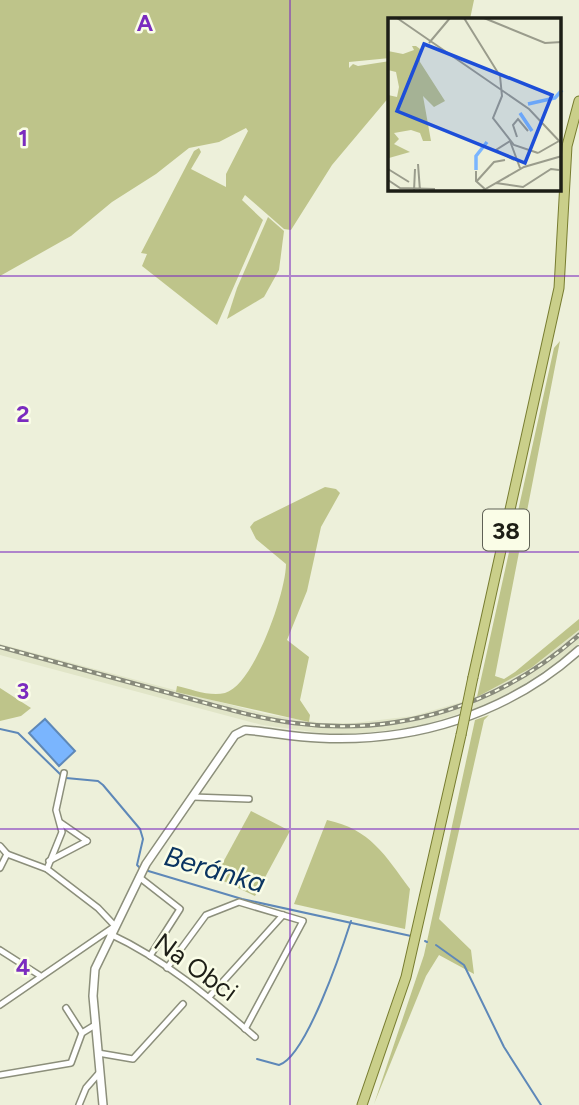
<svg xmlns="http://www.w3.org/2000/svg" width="579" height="1105" viewBox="0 0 579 1105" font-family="Figtree,sans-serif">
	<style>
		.built { fill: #e1e5c8 }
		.green { fill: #bec48a }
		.water { fill: #7ab5fe; stroke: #5e88b8; stroke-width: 2 }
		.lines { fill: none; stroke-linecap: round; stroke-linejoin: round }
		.stream { stroke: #5e88b8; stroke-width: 2 }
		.minor-casing { stroke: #8c8f7b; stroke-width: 8 }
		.tertiary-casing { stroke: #8c8f7b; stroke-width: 10 }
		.primary-casing { stroke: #777c2f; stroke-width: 11 }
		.minor { stroke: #fff; stroke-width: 5 }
		.tertiary { stroke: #fff; stroke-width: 7 }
		.primary { stroke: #cacf8a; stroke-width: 9 }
		.rail-casing { stroke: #888a7b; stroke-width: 4.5 }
		.rail { stroke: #fafde7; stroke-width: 2; stroke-dasharray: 5; stroke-linecap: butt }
		.primary-bridge-casing { stroke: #777c2f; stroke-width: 11; stroke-linecap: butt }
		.primary-bridge { stroke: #cacf8a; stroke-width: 9 }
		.grid { fill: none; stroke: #7b2cbf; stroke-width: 2; stroke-opacity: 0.55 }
		.labels { text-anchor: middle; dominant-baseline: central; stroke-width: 5; stroke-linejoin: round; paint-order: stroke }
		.shield { fill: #fafde7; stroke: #5f6155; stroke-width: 2 }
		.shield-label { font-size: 24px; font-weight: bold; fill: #1d1e16 }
		.street-label { font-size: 26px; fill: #1d1e16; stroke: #fafde7 }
		.water-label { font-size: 28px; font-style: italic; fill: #0a3461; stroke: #fafde7 }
		.inset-river { fill: none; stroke: #7ab5fe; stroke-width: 3.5 }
		.inset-road { fill: none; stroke: #9a9c8c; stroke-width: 2 }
		.view { fill: #1d4ed8; fill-opacity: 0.15; stroke: #1d4ed8; stroke-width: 3.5 }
		.inset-edge { fill: none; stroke: #1d1e16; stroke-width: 3.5 }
		.grid-label { font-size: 23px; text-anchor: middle; font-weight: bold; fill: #7b2cbf; stroke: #fafde7; stroke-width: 5; stroke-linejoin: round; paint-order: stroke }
	</style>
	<rect width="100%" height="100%" fill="#edf0da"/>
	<polygon class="built" points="579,630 579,644 563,658 523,685 482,707 416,727 355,734 321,733 262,725 0,655 0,644 265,714 322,723 354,723 413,716 469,700 531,668"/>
	<g class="green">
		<polygon points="0,0 474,0 470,19 390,19 390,58 349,62 349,68 353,64 358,66 390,61 390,96 332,165 291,230 284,229 245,195 242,200 263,220 217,325 142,266 147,254 141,253 194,151 199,148 201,152 191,169 226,187 226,174 248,131 246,128 219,142 189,148 156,174 112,202 71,236 0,276"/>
		<polygon points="268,217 284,231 279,270 264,297 227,319 237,288"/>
		<polygon points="560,341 495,676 504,679 515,672 579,619 579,630 531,668 477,697 554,348"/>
		<path d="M325 487 336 489 340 493 321 527 307 591 287 640 309 657 300 700 310 715 309 722 176 692 177 686C191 689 210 697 225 693 254 685 286 592 286 564L256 539 250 527 254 522Z"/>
		<polygon points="0,688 31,708 21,716 0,721"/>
		<polygon points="489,715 484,720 439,919 471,950 474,974 439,955 426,976 374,1104 424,955 475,720"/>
		<polygon points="251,811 290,831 255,896 215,877"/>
		<path d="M327 820C370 829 385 855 410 889L405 929 294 904Z"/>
	</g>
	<polygon class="water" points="45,719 75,751 59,766 29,733"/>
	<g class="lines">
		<g class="stream">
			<polyline points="0,729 18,733 61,775"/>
			<polyline points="66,778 98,781 103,785 140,829 143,839 137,865 140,868"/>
			<polyline points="145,870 242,899 411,936"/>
			<polyline points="425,941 427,942"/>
			<polyline points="436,945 464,965 504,1047 541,1105"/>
			<path d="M257 1059 279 1065C306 1057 342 949 351 921"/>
		</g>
		<g class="minor-casing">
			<g id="minor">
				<polyline points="193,797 249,799"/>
				<polyline points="61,823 87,841"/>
				<polyline points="0,846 7,854"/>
				<polyline points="49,861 87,841"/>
				<polyline points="0,868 7,854 47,869 98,908 115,926 0,1005"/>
				<polyline points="47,869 62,832 56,810 64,773"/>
				<polyline points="139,877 180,909 150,956"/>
				<path d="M110 934C164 959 210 998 255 1037"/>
				<polyline points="0,950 39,975"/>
				<polyline points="167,968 206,915 239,902 303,921 245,1029"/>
				<polyline points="209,997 283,915"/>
				<polyline points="66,1008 82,1033"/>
				<polyline points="98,1053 133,1059 183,1004"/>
				<polyline points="0,1075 71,1063 82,1033 95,1025"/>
				<polyline points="79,1105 86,1088 100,1072"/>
			</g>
		</g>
		<g class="tertiary-casing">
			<path id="tertiary" d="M103 1105 93 996 95 969 146 864 235 735 245 730C270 732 294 737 319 738 414 743 508 714 579 650"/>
		</g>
		<g class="primary-casing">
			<g id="primary">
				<polyline points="473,677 559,288 567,146 579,101"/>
				<polyline points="362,1105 406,977 461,735"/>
			</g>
		</g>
		<use href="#minor" class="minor"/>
		<use href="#tertiary" class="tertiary"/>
		<use href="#primary" class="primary"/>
		<g class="rail-casing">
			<path id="rail" d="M0 647C60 663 120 680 180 696 217 706 255 718 294 723 399 737 500 705 579 635"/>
		</g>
		<use href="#rail" class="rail"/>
		<g class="primary-bridge-casing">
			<polyline id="primary-bridge" points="461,735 473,677"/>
		</g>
		<use href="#primary-bridge" class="primary-bridge"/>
	</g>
	<path class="grid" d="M290 0V1105M0 276H579M0 552H579M0 829H579"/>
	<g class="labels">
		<rect class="shield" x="483" y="509.5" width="46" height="41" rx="5"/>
		<g class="shield-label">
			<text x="506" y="530">38</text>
		</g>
		<g class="street-label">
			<text transform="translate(196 967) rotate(36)">Na Obci</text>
		</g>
		<g class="water-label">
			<text transform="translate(215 869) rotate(16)">Beránka</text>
		</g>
	</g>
	<g transform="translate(388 18)">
		<rect width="173" height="173" fill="#edf0da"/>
		<path d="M24 28H28L32 31V44L57 83 46 89 35 78 43 123H35L32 115 23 112 6 115 11 121 6 126 22 134 1 140 0 77 9 79 11 69 8 54 0 52V33L15 36 26 32Z" fill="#bec48a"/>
		<path class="inset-river" d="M140 86 167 80 174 72M132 95 144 113M88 152V138L99 124"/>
		<path class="inset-road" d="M9 0 141 91 174 126M76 0 112 58 114 78 105 100 126 127 150 135M96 0 157 25 174 24M41 25 62 0M129 119 125 107 130 101 140 113M122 123 108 132 126 142M122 123 132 150M150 135 171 123M30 146 32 173M0 151 21 164M88 153V163L98 172M0 162 12 170 47 171M88 164 106 144 117 142M108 165 135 169 163 151 171 152M26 173 27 151M94 173 136 149 174 138"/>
		<path class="view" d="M36 26 164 77 137 145 9 93Z"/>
		<rect width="173" height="173" class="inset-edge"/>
	</g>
	<g class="grid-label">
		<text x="145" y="31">A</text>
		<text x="23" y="146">1</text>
		<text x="23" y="422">2</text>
		<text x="23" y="699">3</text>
		<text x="23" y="975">4</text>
	</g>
</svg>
